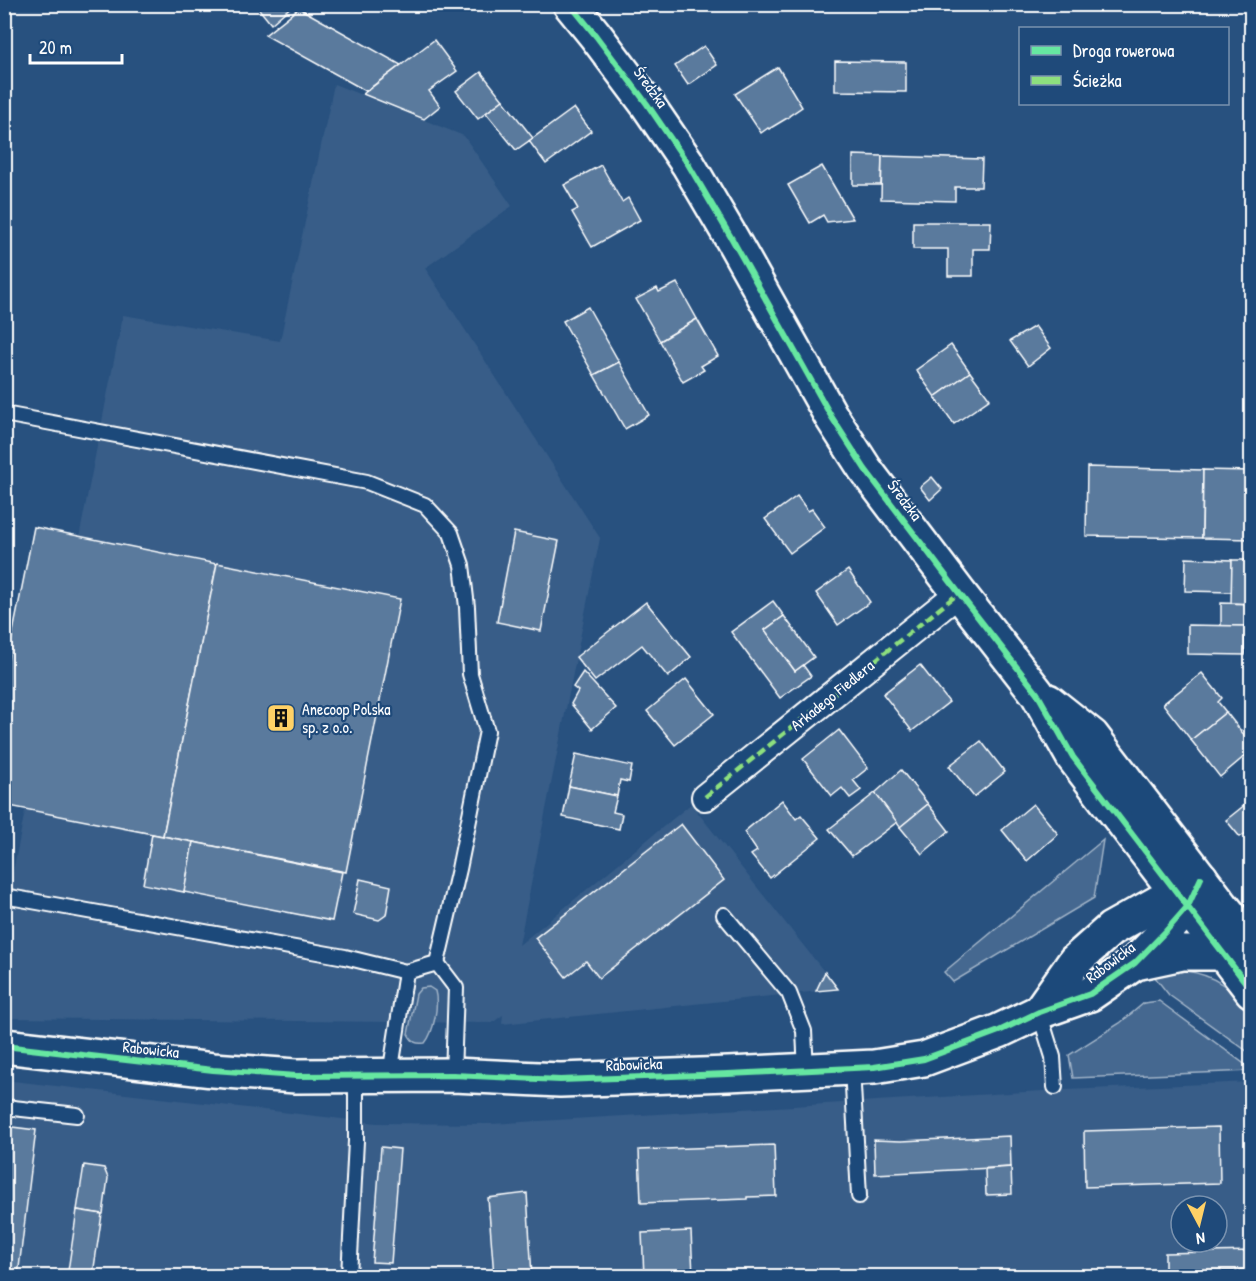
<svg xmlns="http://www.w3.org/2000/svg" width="1256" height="1281" viewBox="0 0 1256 1281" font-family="'Patrick Hand',sans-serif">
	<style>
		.built { fill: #375d88; fill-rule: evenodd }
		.green { fill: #446890; stroke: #a2b4c8; stroke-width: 1.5 }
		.building { fill: #5a7a9d; stroke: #fff; stroke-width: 1.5 }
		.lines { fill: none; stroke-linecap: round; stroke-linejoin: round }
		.lane-casing { stroke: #fff; stroke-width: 18 }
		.street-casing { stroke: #fff; stroke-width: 30 }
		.secondary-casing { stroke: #fff; stroke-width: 38 }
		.lane { stroke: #1f4a7a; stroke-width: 14 }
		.street { stroke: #1f4a7a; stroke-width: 26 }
		.secondary { stroke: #1f4a7a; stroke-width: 33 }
		.quiet { stroke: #8de07e; stroke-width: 4.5; stroke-dasharray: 9 4.5; stroke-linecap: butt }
		.cycleway-casing { stroke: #1f4a7a; stroke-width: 10 }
		.cycleway { stroke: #66e7a1; stroke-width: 6 }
		.labels { text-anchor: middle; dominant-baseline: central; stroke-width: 4.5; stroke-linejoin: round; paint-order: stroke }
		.street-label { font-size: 16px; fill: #fff; stroke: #1f4a7a }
		.poi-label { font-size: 16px; fill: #fff; stroke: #1f4a7a; text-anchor: start }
	</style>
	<rect width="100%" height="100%" fill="#28517f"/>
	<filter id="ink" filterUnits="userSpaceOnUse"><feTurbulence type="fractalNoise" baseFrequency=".0167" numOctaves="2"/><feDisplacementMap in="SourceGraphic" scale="12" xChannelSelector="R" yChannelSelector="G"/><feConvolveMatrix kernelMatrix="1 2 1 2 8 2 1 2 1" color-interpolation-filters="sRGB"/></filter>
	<g filter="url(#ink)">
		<g class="built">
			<polygon points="334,84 464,136 512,206 425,268 600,538 519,945 691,804 838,989 502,1024 503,1015 492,1023 5,1018 5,912 123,315 280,341"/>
			<path d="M4 1080 377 1123 490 1124 1042 1091 1251 1082V1276H5ZM1181 1206H1217V1242H1181Z"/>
		</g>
		<g class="green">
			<polygon points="1103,840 1094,898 953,982 944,972"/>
			<path d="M1185 971C1217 975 1231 989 1251 1013V1054L1169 995 1154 976 1169 972Z"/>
			<path d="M429 987 435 991C439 1005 434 1032 425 1043 416 1044 413 1043 408 1034L416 994 421 988Z"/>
			<polygon points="1159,1001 1251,1069 1251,1071 1073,1078 1069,1055 1120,1023 1144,1003"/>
		</g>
		<g class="building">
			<polygon points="255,4 294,4 271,24"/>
			<polygon points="299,8 401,65 366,91 265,35"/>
			<polygon points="434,40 457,71 429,91 440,106 424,119 363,94"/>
			<polygon points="704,46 717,65 688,85 675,66"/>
			<polygon points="835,61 906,62 906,92 835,91"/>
			<polygon points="778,67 802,107 789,116 789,117 769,129 768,128 761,133 735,94"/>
			<polygon points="481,72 503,100 478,119 456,91"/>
			<polygon points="503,100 533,138 516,150 486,113"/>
			<polygon points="574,108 591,131 546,164 529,141"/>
			<polygon points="853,155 882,156 881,185 853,185"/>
			<polygon points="882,156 982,159 981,187 955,187 955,201 881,199"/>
			<polygon points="601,165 622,202 628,198 640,220 592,247 572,212 578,209 564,185"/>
			<polygon points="822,166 853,219 827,222 823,215 810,223 788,185"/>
			<polygon points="913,222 991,222 990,249 973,249 973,276 948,276 948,249 913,249"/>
			<polygon points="677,283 697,319 660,341 636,299 657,288 659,292"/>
			<polygon points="588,307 619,362 594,375 563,321"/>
			<polygon points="697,319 718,356 701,366 704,370 683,382 660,341"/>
			<polygon points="1035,326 1051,348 1028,366 1010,341"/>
			<polygon points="951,345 970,372 935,397 916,370"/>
			<polygon points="619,362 649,415 625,429 594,375"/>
			<polygon points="970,372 990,399 954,424 935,397"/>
			<polygon points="1087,467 1203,470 1202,538 1086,536"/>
			<polygon points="1203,470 1252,471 1252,539 1202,538"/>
			<polygon points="932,477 942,489 930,500 920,487"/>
			<polygon points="797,496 808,511 812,509 825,527 790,553 765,519"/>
			<polygon points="34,527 217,564 163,836 4,805 4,677"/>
			<polygon points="514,532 559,541 541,631 497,622"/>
			<polygon points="1186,558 1232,560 1232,592 1185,591"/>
			<polygon points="1232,560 1252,560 1252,604 1231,603"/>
			<polygon points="217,563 400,599 346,872 163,836"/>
			<polygon points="848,570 870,602 838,625 816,593"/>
			<polygon points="773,601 784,616 765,630 795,671 803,665 811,676 780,698 731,632"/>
			<polygon points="646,602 691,657 668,677 642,645 595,681 576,657"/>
			<polygon points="1221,603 1252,604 1252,640 1245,640 1245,626 1221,626"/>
			<polygon points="784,616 814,657 795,671 765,630"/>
			<polygon points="1188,625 1245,626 1245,655 1188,654"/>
			<polygon points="920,665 949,702 912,731 883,694"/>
			<polygon points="583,672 616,708 592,729 571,704 578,691 573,687"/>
			<polygon points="1202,673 1222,698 1218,702 1226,712 1191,740 1163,704"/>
			<polygon points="686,679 714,714 675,745 647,711"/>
			<polygon points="1226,712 1252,745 1252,750 1220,777 1191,740"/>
			<polygon points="839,730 868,768 853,780 861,790 850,798 842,788 832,796 803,759"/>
			<polygon points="981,741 1005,772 974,797 949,766"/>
			<polygon points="576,754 632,766 629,782 620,780 617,796 569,786"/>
			<polygon points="901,770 928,804 900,827 875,793"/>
			<polygon points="569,786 617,796 613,812 622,814 619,829 563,817"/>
			<polygon points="875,793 897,822 852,856 829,829"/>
			<polygon points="782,800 796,819 801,815 820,838 770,878 751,855 757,851 744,832"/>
			<polygon points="1251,800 1252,829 1240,837 1226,820"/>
			<polygon points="928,804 949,831 922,854 900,827"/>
			<polygon points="1033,804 1058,834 1027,861 1002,830"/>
			<polygon points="681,824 724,880 599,978 586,961 566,977 535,938"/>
			<polygon points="152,834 193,842 184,892 143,884"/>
			<polygon points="193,842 342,872 332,921 184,892"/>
			<polygon points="360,879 391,886 386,915 379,920 353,914"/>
			<polygon points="825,972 838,989 816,991"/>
			<polygon points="4,1126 36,1130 18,1276 4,1276"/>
			<polygon points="1219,1127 1220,1183 1085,1187 1084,1131"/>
			<polygon points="1010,1136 1011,1167 875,1174 874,1140 901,1141"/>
			<polygon points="774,1145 776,1196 747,1197 747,1199 641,1203 639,1150"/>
			<polygon points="381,1147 400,1149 391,1263 372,1262"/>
			<polygon points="84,1165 104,1168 108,1178 103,1214 77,1210"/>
			<polygon points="1011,1167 1012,1194 986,1195 985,1169"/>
			<polygon points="527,1193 532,1276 494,1276 488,1198"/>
			<polygon points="77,1210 102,1214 93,1274 68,1271"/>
			<polygon points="691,1231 693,1276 644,1276 642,1233"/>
			<polygon points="1252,1251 1252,1270 1165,1272 1165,1253"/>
			<polygon points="68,1271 93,1274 92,1276 67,1276"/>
		</g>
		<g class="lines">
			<g class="lane-casing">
				<g id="lane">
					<polyline points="4,414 367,482 425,505 451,533 462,565 467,607 470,674 487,731 459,869 437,963"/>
					<polyline points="4,896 345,957 406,972"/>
					<polyline points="724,915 789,993 804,1031 806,1071"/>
					<polyline points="1039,1012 1053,1057 1055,1087"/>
					<polyline points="852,1068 859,1196"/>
					<polyline points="390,1075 406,972 437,963 456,988 453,1075"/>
					<polyline points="4,1107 77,1115"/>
					<polyline points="349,1276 356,1141 356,1076"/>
				</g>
			</g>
			<g class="street-casing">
				<polyline id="street" points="705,797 959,593"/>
			</g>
			<g class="secondary-casing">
				<g id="secondary">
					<polyline points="570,4 596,36 647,104 688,164 732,239 831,416 865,469 959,593 1037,693 1073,757 1252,991"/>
					<polyline points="1048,701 1092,736 1222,906 1252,942"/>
					<polyline points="1135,963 1182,953 1221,953"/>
					<polyline points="1039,1012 1075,961 1111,929 1195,882"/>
					<polyline points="4,1046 213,1070 296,1076 453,1075 560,1080 728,1074 874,1067 924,1059 999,1031 1039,1012 1090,994 1135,963 1166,931 1188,906 1201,878"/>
				</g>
			</g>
			<use href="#lane" class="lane"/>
			<use href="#street" class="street"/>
			<use href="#secondary" class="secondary"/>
			<polyline class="quiet" points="705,797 959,593"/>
			<g class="cycleway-casing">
				<g id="cycleway">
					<polyline points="570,4 596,36 647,104 688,164 732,239 831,416 865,469 959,593 1037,693 1073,757 1252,991"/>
					<polyline points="4,1046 213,1070 296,1076 453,1075 560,1080 728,1074 874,1067 924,1059 999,1031 1039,1012 1090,994 1135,963 1166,931 1188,906 1201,878"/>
				</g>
			</g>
			<use href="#cycleway" class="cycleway"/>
		</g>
	</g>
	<defs>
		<g id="building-square" transform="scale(1.5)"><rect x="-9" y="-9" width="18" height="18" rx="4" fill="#ffd166" stroke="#1f4a7a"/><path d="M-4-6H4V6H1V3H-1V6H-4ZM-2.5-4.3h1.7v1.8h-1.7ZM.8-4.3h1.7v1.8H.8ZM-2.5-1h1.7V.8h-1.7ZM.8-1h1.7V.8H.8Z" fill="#111"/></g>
	</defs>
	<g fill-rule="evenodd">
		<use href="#building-square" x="281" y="718"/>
	</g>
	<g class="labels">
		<g class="street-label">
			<text transform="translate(651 87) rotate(54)">Średzka</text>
			<text transform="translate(905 500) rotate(53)">Średzka</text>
			<text transform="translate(832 695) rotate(-39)">Arkadego Fiedlera</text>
			<text transform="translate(1110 962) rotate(-37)">Rabowicka</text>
			<text transform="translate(151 1049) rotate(6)">Rabowicka</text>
			<text transform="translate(634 1064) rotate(-2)">Rabowicka</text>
		</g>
		<g class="poi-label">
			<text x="302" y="709">Anecoop Polska<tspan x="302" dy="18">sp. z o.o.</tspan></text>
		</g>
	</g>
	<rect width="1256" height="1281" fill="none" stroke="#1f4a7a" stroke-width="24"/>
	<rect x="12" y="12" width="1232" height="1257" fill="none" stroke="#fff" stroke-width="2" filter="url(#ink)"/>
	<rect x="1019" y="27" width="210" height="78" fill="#1f4a7a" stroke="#7992af" stroke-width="1.5"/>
	<rect x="1031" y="46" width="30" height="9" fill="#66e7a1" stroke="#7992af" stroke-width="1.5"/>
	<text x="1073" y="57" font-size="18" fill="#ffffff">Droga rowerowa</text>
	<rect x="1031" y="76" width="30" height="9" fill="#8de07e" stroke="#7992af" stroke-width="1.5"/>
	<text x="1073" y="87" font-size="18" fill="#ffffff">Ścieżka</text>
	<g transform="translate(1199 1224) rotate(173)"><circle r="28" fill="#1f4a7a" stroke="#7992af" stroke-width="1.5"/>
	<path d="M0-4.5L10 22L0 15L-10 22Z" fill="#ffd166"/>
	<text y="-9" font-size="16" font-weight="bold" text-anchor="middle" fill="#ffffff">N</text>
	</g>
	<path d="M30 54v9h92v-9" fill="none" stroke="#ffffff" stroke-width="3"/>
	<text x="39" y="54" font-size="18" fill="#ffffff" stroke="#1f4a7a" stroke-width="4.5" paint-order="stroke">20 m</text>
</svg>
